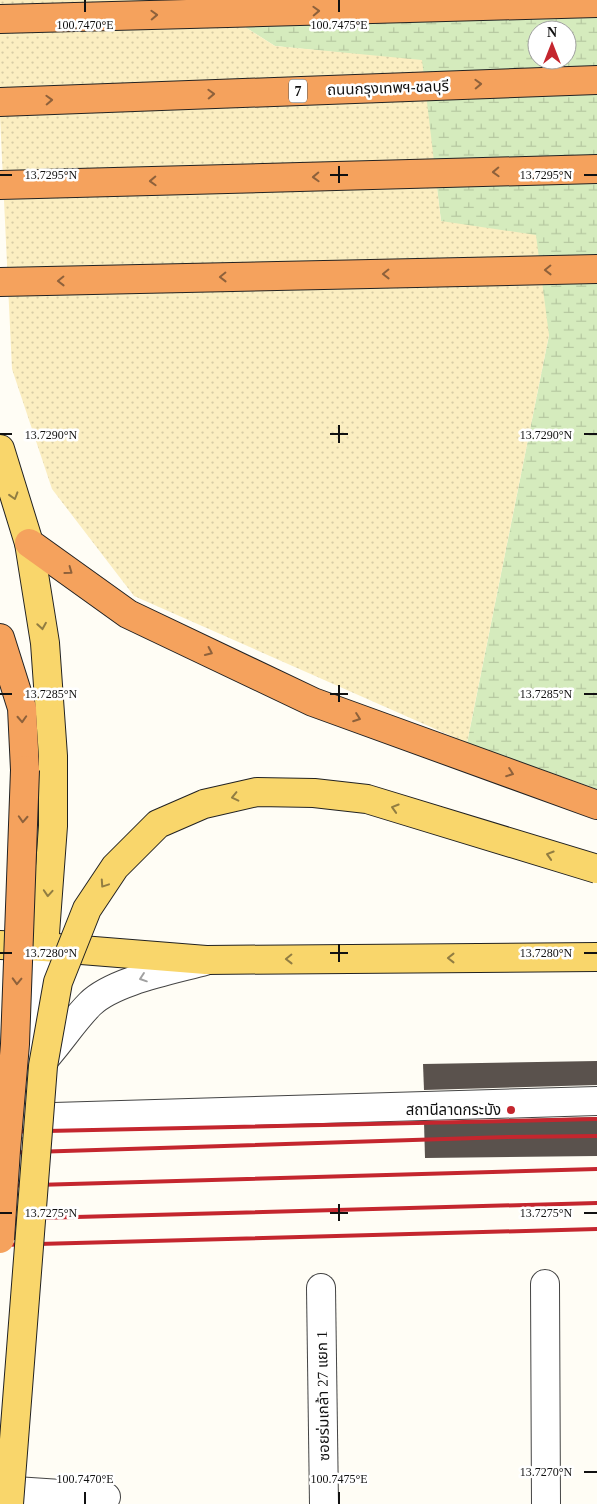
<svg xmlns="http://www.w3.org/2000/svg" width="597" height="1504" viewBox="0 0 597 1504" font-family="'Times New Roman','Noto Sans Thai',serif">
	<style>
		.wetland { fill: url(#wetland-marsh); fill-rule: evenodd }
		.sand { fill: url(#sand-dots) }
		.building { fill: #5a524d }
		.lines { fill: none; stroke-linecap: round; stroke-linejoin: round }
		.minor-casing { stroke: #444; stroke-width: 30 }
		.major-casing { stroke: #222; stroke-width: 30 }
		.highway-casing { stroke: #222; stroke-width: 30 }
		.minor { stroke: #fff; stroke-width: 28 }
		.major { stroke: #f9d66b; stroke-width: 28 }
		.highway { stroke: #f5a25d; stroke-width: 28 }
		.rail { stroke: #c4262e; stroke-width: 4 }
		.major-bridge-casing { stroke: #222; stroke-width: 30; stroke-linecap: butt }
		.highway-bridge-casing { stroke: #222; stroke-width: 30; stroke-linecap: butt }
		.major-bridge { stroke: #f9d66b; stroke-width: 28 }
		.highway-bridge { stroke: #f5a25d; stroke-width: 28 }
		.oneway { stroke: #8e613b }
		.oneway2 { stroke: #917d42 }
		.oneway3 { stroke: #a0a0a0 }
		.ticks { fill: none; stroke: #111; stroke-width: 2 }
		.poi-dot { fill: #c4262e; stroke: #fff; stroke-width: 2 }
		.labels { text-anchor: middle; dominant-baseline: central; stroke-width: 5; stroke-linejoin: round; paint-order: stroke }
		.shield { fill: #fff; stroke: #585858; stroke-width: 1 }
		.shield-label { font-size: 14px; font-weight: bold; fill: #111 }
		.street-label { font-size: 15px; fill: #111; stroke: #fff }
		.poi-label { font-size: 15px; fill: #111; stroke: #fff; text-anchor: end }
		.ticks-label { font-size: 12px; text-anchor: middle; fill: #111; stroke: #fff; stroke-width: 5; stroke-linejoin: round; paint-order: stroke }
	</style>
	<defs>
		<pattern id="wetland-marsh" width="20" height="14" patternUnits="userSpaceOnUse" patternTransform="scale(1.25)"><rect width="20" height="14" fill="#d5ebbd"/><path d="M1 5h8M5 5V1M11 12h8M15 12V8" fill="none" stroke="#b6c8a1"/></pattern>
		<pattern id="sand-dots" width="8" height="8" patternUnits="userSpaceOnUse" patternTransform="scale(1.25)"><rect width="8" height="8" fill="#fbeec1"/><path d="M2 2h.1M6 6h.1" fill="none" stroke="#d6cba5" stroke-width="1.8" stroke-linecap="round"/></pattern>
	</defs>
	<rect width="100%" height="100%" fill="#fffdf5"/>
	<path class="wetland" d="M202 0H597V789L467 743 549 335 441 221 421 61 275 46ZM537 30H567V60H537Z"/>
	<polygon class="sand" points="0,0 202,0 275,46 422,60 441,221 536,235 549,335 467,743 134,596 52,489 12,369 0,116"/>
	<g class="building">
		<polygon points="597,1061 597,1085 424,1090 423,1064"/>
		<polygon points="597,1117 597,1156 425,1158 424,1122"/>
	</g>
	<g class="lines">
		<g class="minor-casing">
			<g id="minor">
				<path d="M38 1066C57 1047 71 1023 90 1004 113 981 172 970 205 961"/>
				<polyline points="20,1118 597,1101"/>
				<polyline points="19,1124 27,1078 44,947"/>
				<polyline points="545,1284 546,1504"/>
				<polyline points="321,1288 324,1504"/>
				<polyline points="0,1490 106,1497"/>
			</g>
		</g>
		<g class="major-casing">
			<g id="major">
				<polyline points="0,449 29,543 45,643 53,756 53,826 44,947"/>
				<polyline points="0,945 44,947 206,960 597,957"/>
			</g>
		</g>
		<g class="highway-casing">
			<g id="highway">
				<polyline points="0,19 597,3"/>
				<polyline points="0,102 597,80"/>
				<polyline points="0,185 597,169"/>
				<polyline points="0,282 597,269"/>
				<polyline points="29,543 128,614 313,702 597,805"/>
				<polyline points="0,638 22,708 25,770"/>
			</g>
		</g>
		<use href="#minor" class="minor"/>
		<use href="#major" class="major"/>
		<use href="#highway" class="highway"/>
		<g class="rail">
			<polyline points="0,1132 597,1119"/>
			<polyline points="0,1153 508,1137 597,1136"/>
			<polyline points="0,1186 597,1169"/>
			<polyline points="0,1219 597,1203"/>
			<polyline points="0,1245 597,1229"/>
		</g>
		<g class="major-bridge-casing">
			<polyline id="major-bridge" points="9,1504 43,1066 58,982 87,909 115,867 158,824 204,804 257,792 314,793 367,799 597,869"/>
		</g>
		<g class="highway-bridge-casing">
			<polyline id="highway-bridge" points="0,1239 6,1150 15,1044 25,770"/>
		</g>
		<use href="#major-bridge" class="major-bridge"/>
		<use href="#highway-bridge" class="highway-bridge"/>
	</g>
	<defs><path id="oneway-chevron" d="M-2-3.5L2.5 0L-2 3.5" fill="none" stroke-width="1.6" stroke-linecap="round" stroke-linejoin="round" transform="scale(1.25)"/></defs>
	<g class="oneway">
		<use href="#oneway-chevron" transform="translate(316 11) rotate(-2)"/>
		<use href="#oneway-chevron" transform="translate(154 15) rotate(-2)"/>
		<use href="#oneway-chevron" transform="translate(478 84) rotate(-2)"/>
		<use href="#oneway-chevron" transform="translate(211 94) rotate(-2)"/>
		<use href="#oneway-chevron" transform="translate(49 100) rotate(-2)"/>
		<use href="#oneway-chevron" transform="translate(496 172) rotate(178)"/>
		<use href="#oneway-chevron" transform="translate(316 177) rotate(178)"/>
		<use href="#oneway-chevron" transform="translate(153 181) rotate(178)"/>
		<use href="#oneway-chevron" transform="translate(548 270) rotate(179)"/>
		<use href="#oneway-chevron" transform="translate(386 274) rotate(179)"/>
		<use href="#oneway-chevron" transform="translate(223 277) rotate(179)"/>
		<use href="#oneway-chevron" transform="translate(61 281) rotate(179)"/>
		<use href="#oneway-chevron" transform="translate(69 571) rotate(36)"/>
		<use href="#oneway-chevron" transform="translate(209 652) rotate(25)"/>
		<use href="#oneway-chevron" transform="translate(357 718) rotate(20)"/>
		<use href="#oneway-chevron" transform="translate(22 719) rotate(87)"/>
		<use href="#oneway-chevron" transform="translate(510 773) rotate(20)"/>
		<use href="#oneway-chevron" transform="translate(23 819) rotate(93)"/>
		<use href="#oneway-chevron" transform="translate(17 981) rotate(92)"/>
	</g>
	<g class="oneway2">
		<use href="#oneway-chevron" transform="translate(14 496) rotate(73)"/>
		<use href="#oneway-chevron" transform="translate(42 626) rotate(81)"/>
		<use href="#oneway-chevron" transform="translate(235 797) rotate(167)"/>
		<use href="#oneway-chevron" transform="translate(395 808) rotate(-163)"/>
		<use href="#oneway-chevron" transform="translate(550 855) rotate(-163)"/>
		<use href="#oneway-chevron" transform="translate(104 884) rotate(124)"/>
		<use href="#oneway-chevron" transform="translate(48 893) rotate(94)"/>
		<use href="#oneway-chevron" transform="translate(451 958) rotate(180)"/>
		<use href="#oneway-chevron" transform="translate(289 959) rotate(179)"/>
	</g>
	<use class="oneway3" href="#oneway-chevron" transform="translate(143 978) rotate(161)"/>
	<path class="ticks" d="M85 0V12M339 0V12M339 166V183M0 175H12M330 175H348M584 175H597M339 425V443M0 434H12M330 434H348M584 434H597M339 685V702M0 694H12M330 694H348M584 694H597M339 944V962M0 953H12M330 953H348M584 953H597M339 1204V1221M0 1213H12M330 1213H348M584 1213H597M584 1472H597M85 1492V1504M339 1492V1504"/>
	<circle class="poi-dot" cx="511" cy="1110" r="5"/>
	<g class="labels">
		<rect class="shield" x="289" y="79.5" width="18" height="23" rx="4"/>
		<g class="shield-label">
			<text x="298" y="91">7</text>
		</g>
		<g class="street-label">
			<text transform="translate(388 88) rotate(-2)">ถนนกรุงเทพฯ-ชลบุรี</text>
			<text transform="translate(323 1396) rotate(-91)">ซอยร่มเกล้า 27 แยก 1</text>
		</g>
		<g class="poi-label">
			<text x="501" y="1110">สถานีลาดกระบัง</text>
		</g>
	</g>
	<g class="ticks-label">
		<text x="85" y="29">100.7470°E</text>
		<text x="339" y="29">100.7475°E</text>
		<text x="51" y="179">13.7295°N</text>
		<text x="546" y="179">13.7295°N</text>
		<text x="51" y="439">13.7290°N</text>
		<text x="546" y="439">13.7290°N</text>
		<text x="51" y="698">13.7285°N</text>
		<text x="546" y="698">13.7285°N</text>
		<text x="51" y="957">13.7280°N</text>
		<text x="546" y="957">13.7280°N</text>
		<text x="51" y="1217">13.7275°N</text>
		<text x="546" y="1217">13.7275°N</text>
		<text x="546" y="1476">13.7270°N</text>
		<text x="85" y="1483">100.7470°E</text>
		<text x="339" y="1483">100.7475°E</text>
	</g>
	<g transform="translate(552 45)"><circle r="24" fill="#ffffff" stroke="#a0a0a0"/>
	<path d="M0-4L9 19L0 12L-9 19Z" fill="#c4262e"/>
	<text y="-8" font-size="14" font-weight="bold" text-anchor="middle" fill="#111111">N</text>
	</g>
</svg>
